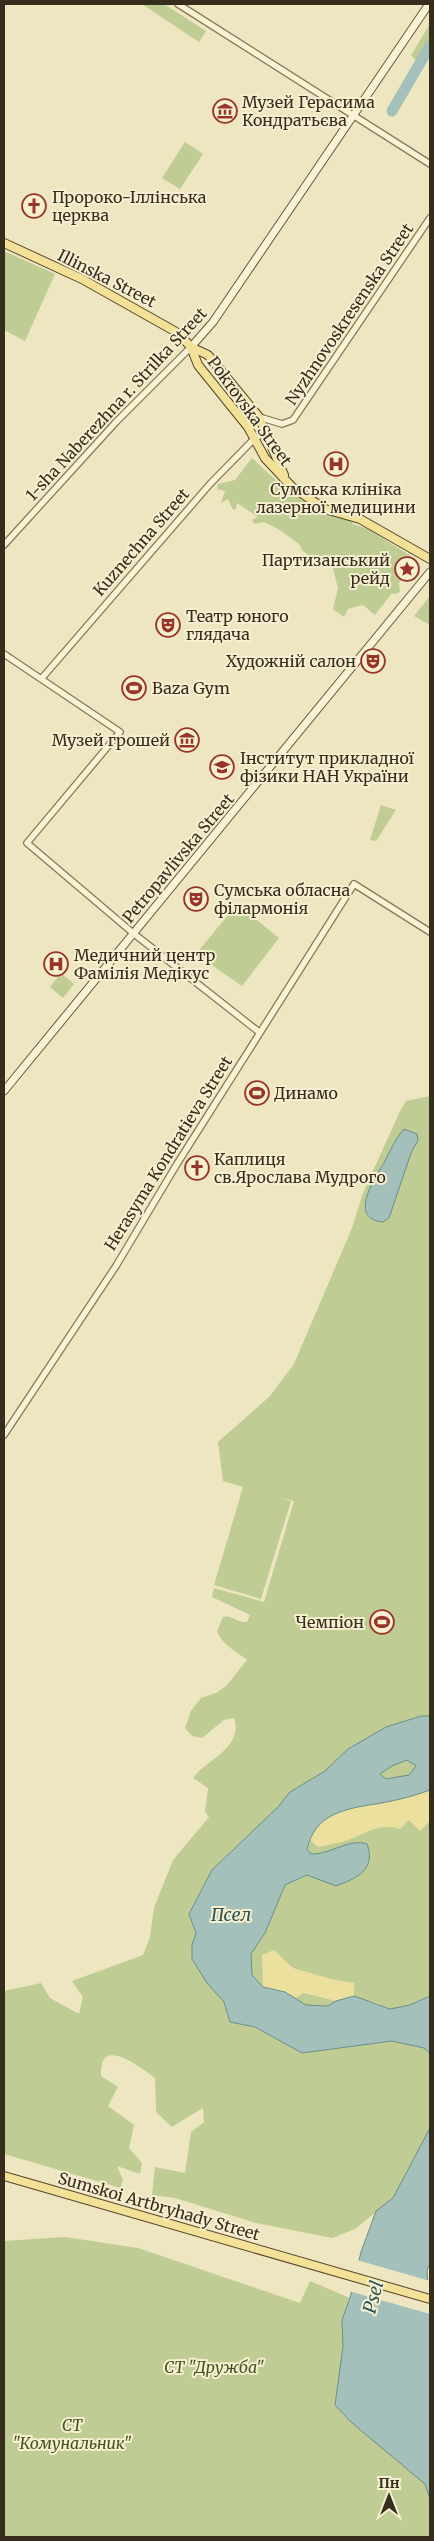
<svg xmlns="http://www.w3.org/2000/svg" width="434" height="2541" viewBox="0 0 434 2541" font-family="Merriweather,serif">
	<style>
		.green { fill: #bfcc94 }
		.sand { fill: #ebe09d }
		.water { fill: #a3c0bb; stroke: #6a8e8a; fill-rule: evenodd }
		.pier { fill: #eee6c0 }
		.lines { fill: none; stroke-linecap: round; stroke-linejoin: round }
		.river { stroke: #a3c0bb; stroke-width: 11 }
		.tertiary-casing { stroke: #877758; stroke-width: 8 }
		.secondary-casing { stroke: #69583b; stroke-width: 9 }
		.primary-casing { stroke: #55442d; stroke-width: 10 }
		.tertiary { stroke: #f9f2d4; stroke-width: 5.5 }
		.secondary { stroke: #f9f2d4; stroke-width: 7 }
		.primary { stroke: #f2e197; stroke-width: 8 }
		.labels { text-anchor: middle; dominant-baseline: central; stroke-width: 4; stroke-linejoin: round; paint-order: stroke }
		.poi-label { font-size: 16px; fill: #372d1d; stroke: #f6efd0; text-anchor: start }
		.street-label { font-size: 16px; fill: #372d1d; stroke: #f6efd0 }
		.park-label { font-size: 16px; font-style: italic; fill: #415423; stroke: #f6efd0 }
		.water-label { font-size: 18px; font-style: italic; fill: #2c5457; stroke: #f6efd0 }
	</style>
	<rect width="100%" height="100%" fill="#eee6c0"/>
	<g class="green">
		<polygon points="142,4 164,4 206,31 199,42"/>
		<polygon points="430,24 430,55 421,68 411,55"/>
		<polygon points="185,142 203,154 180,189 162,178"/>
		<polygon points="4,251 55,274 25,341 4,330"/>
		<path d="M252 458C283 487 310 514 351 520L353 524 368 529 417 560 399 583 400 592 394 594 392 593 375 615 363 605 348 609 344 617 333 609 338 588 332 565 315 554 318 558 314 560 302 550 299 544 278 529 264 522 254 524 252 520 258 517 237 503 236 509 233 510 228 499 221 503 225 491 217 489 218 484 235 480Z"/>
		<polygon points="430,596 430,625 414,616"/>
		<polygon points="381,805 396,810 376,841 370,840"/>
		<polygon points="237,904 279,938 242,986 196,954"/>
		<polygon points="61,973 74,984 63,998 50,987"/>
		<path d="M430 1096V1716H421L386 1727 348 1749 325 1771 290 1792 278 1807 212 1870 189 1914 196 1933 192 1945 207 1983 224 2002 230 2022 255 2027 302 2053 392 2041 424 2048 430 2053V2128L393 2198 355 2229 332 2238 256 2223 175 2198 152 2195 155 2167 185 2173 191 2132 204 2122 203 2108 172 2127 156 2112 155 2078C146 2071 117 2049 106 2057 101 2061 101 2069 101 2076L118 2087 108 2106 134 2125 129 2148 142 2163 140 2174 117 2166 123 2180 121 2188 4 2154V1991L41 1983 50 1998 79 2014 83 1997 72 1981 143 1955 150 1937 154 1908 173 1860 209 1817 205 1812 208 1788 193 1778C206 1760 244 1748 234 1718L224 1720 202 1738 192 1736 185 1728 191 1711 201 1698 216 1693 226 1686 247 1660C236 1651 222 1645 217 1631L223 1617C231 1614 237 1623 247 1622L250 1615 212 1597 214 1588 264 1602 294 1501 278 1497 291 1501 261 1599 214 1585 243 1487 223 1481 218 1442 269 1397 294 1364 352 1228 363 1193 401 1109 406 1101Z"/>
		<polygon points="407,1760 416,1766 409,1775 386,1779 380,1774 392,1766"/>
		<polygon points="430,1790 430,1996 410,2005 390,2009 374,2002 336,2001 328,2006 306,2005 285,1992 263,1987 252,1975 251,1954 265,1933 285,1885 307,1875 314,1877 359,1842 321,1855 311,1854 307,1849 309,1839 336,1813 412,1796"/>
		<polygon points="65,2237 138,2248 300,2303 310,2281 350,2298 342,2320 343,2346 335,2405 352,2423 426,2484 430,2499 430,2537 4,2537 4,2241"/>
	</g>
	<g class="sand">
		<path d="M430 1790V1821L420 1831 409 1820 400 1829C380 1821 362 1836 342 1842 335 1844 326 1845 318 1847L309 1839C327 1812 341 1811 370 1805 390 1801 411 1797 430 1790Z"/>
		<polygon points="274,1950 293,1968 331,1979 354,1983 354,1996 336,2001 303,1993 296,1998 285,1992 263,1987 262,1955"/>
	</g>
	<g class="water">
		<path d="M404 1129 417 1134 418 1140 411 1153 389 1218 383 1222C348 1219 374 1179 384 1163 390 1151 395 1139 404 1129Z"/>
		<path d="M421 1716H430V1790C411 1797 390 1802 369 1805 340 1810 315 1816 307 1849L311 1854C330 1855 348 1838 367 1844 377 1870 355 1879 336 1886L307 1875 285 1885 265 1933 251 1954 252 1975 263 1987 285 1992 306 2005 328 2006 336 2001 354 1996 390 2009 410 2005 430 1996V2053L424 2048 392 2041 302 2053 255 2027 230 2022 224 2002 207 1983 192 1959V1945L196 1933 189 1914 212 1870 278 1807 290 1792 325 1771 348 1749 386 1727ZM407 1760 416 1766 409 1775 386 1779 380 1774 392 1766Z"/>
		<polygon points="430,2128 430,2264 427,2270 430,2319 430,2499 425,2484 352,2423 335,2405 343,2346 342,2320 350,2298 361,2252 376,2211 393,2198"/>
	</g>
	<polygon class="pier" points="357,2260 430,2281 430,2314 349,2291"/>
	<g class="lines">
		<polyline class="river" points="392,111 430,46"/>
		<g class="tertiary-casing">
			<g id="tertiary">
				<polyline points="178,4 430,164"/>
				<polyline points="259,417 282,424 293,420 430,218"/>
				<polyline points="4,545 116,422 191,347"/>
				<polyline points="4,654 120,732 27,843 133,933 259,1032"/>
				<polyline points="42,678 210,484 255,438 267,432"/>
				<polyline points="4,1435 116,1266 177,1164 354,884 430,932"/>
			</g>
		</g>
		<g class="secondary-casing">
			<g id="secondary">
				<polyline points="191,347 213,322 429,4"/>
				<polyline points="4,1091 430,572"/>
			</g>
		</g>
		<g class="primary-casing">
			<g id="primary">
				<polyline points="4,243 82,279 178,333 191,347 198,365 248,427 265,458 292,487 325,509 360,519 430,559"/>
				<polyline points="191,347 208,355 259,417 284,475"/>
				<polyline points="4,2176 430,2299"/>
			</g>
		</g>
		<use href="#tertiary" class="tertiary"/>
		<use href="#secondary" class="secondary"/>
		<use href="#primary" class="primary"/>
	</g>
	<defs>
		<g id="museum-ring" transform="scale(1.25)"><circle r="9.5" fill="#f6efd0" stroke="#973528" stroke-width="1.5"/><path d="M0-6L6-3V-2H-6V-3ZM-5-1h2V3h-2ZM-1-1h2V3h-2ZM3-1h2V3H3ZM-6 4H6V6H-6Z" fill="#973528"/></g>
		<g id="church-ring" transform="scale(1.25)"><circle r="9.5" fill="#f6efd0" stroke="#973528" stroke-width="1.5"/><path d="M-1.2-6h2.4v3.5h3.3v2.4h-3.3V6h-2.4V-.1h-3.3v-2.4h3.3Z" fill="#973528"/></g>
		<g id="hospital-ring" transform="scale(1.25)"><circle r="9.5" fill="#f6efd0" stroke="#973528" stroke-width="1.5"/><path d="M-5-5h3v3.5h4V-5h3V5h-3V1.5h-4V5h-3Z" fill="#973528"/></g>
		<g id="sight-ring" transform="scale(1.25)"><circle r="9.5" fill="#f6efd0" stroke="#973528" stroke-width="1.5"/><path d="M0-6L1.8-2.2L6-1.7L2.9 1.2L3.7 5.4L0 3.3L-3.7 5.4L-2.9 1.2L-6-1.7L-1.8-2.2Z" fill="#973528"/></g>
		<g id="theatre-ring" transform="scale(1.25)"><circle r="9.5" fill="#f6efd0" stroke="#973528" stroke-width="1.5"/><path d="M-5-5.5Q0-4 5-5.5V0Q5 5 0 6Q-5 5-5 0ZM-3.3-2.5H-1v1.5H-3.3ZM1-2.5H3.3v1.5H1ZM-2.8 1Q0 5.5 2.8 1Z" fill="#973528"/></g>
		<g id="stadium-ring" transform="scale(1.25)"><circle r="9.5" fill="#f6efd0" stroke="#973528" stroke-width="1.5"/><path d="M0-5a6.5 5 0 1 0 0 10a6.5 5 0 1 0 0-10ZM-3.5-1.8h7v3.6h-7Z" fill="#973528"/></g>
		<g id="university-ring" transform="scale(1.25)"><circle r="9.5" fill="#f6efd0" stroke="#973528" stroke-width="1.5"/><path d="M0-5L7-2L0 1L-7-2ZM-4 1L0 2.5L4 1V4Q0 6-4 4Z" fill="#973528"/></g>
	</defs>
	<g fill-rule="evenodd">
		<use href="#museum-ring" x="225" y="111"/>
		<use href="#church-ring" x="34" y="206"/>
		<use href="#hospital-ring" x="336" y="464"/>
		<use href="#sight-ring" x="407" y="569"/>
		<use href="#theatre-ring" x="168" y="625"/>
		<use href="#theatre-ring" x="373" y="661"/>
		<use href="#stadium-ring" x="134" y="688"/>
		<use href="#museum-ring" x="187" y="740"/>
		<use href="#university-ring" x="222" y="767"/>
		<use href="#theatre-ring" x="196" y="899"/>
		<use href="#hospital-ring" x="56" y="964"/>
		<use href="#stadium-ring" x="257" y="1093"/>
		<use href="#church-ring" x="197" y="1168"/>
		<use href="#stadium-ring" x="382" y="1622"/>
	</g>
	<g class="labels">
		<g class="poi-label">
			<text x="242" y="102">Музей Герасима<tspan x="242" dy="18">Кондратьєва</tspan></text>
			<text x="52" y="197">Пророко-Іллінська<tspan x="52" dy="18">церква</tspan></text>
			<text x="336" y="489" text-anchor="middle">Сумська клініка<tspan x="336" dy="18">лазерної медицини</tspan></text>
			<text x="390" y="560" text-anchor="end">Партизанський<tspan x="390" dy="18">рейд</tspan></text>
			<text x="186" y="616">Театр юного<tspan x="186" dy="18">глядача</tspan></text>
			<text x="356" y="661" text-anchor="end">Художній салон</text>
			<text x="152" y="688">Baza Gym</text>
			<text x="170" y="740" text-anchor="end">Музей грошей</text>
			<text x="240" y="758">Інститут прикладної<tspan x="240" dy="18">фізики НАН України</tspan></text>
			<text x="214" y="890">Сумська обласна<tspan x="214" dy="18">філармонія</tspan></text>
			<text x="74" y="955">Медичний центр<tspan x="74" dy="18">Фамілія Медікус</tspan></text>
			<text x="274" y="1093">Динамо</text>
			<text x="214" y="1159">Каплиця<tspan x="214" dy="18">св.Ярослава Мудрого</tspan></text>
			<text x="364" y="1622" text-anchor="end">Чемпіон</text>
		</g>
		<g class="street-label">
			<text transform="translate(107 278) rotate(27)">Illinska Street</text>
			<text transform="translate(349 314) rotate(-56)">Nyzhnovoskresenska Street</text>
			<text transform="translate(116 404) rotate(-47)">1-sha Naberezhna r. Strilka Street</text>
			<text transform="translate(250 411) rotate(54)">Pokrovska Street</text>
			<text transform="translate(141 542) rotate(-49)">Kuznechna Street</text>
			<text transform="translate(178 858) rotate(-50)">Petropavlivska Street</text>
			<text transform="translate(168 1153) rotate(-58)">Herasyma Kondratieva Street</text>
			<text transform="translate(159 2206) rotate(16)">Sumskoi Artbryhady Street</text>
		</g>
		<g class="park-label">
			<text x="214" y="2367">СТ "Дружба"</text>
			<text x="72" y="2425">СТ<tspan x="72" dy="18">"Комунальник"</tspan></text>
		</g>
		<g class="water-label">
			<text x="231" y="1914">Псел</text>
			<text transform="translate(373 2297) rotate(-75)">Psel</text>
		</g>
	</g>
	<rect width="434" height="2541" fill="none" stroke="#372d1d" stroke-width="10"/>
	<g transform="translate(389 2496)" stroke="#f6efd0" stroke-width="4" paint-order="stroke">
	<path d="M0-4L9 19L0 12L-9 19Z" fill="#372d1d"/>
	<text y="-8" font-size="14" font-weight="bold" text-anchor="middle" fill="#372d1d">Пн</text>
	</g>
</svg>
